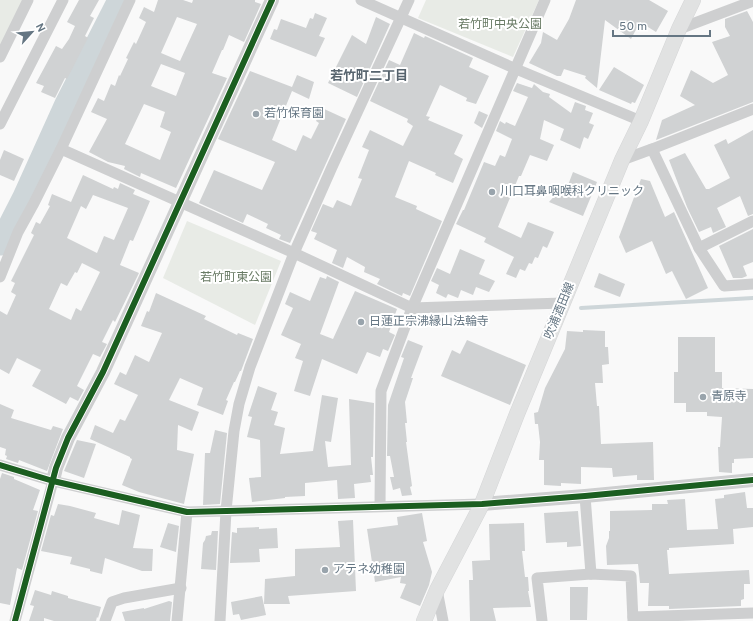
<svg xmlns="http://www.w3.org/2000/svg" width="753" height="621" viewBox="0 0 753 621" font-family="Overpass,'Noto Sans JP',sans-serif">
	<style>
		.green { fill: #e8ebe6 }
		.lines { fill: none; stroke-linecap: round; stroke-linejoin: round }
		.stream { stroke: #ced6d9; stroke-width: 4 }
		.river { stroke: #ced6d9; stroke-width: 23 }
		.building { fill: #d0d2d3; fill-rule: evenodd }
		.secondary-casing { stroke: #d5d6d7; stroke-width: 16 }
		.minor { stroke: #cecfd0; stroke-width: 11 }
		.tertiary { stroke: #cecfd0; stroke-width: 14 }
		.secondary { stroke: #e1e2e2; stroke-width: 15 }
		.cycleway-casing { stroke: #fff; stroke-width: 8 }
		.cycleway { stroke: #1b5e20; stroke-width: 6 }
		.poi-dot { fill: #99a4ac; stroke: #fff; stroke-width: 1.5 }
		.labels { text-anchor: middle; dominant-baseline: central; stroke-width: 4; stroke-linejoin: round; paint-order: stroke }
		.park-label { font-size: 12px; fill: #687a64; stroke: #fff }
		.poi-label { font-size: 12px; fill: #657683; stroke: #fff; text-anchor: start }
		.street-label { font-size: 12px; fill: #657683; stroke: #fff }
		.neighbourhood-label { font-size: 13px; font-weight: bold; fill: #57646e; stroke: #fff }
	</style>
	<rect width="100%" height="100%" fill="#f9f9f9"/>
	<g class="green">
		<polygon points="0,0 26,0 0,53"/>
		<polygon points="426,0 539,0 513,57 418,18"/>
		<polygon points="187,221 281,261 255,325 163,278"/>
	</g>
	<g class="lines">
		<polyline class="stream" points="581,308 753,298"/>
		<polyline class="river" points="0,244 24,197 66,104 119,0"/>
	</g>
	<g class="building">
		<polygon points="79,0 99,0 90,16 94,18 85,36 88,38 67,79 65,78 55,98 41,92 44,86 36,83 56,46 62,49 69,39 75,26 67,22"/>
		<path d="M158 0H183L192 3 193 0H255V2L261 4 244 42 229 35 223 50H222L212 73 227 78 176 188 141 173 140 177 124 169 125 166 108 162 89 152 107 119 91 112 98 98 104 101 111 84 115 86 119 75 120 76 128 59 126 58 134 42 136 44 146 22 139 18 144 7 154 12ZM177 17 197 24 180 61 161 53ZM161 64 185 73 176 96 151 86ZM144 104 165 112 160 127 171 132 160 160 125 144Z"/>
		<polygon points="576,0 649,0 668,11 656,32 640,22 631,39 605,20 597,88 585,78 586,76 564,69 561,76 557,76 529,63 541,43 543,32 557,40 569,19"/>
		<polygon points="747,11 753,22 753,102 656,140 662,120 695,105 680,96 691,70 713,83 728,75 712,42 730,36 725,27 725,19"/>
		<polygon points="315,13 327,18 319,36 325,38 316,57 270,39 274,29 277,30 281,19 306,28 310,18 313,19"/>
		<polygon points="376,17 390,24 357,97 328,83 352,35 366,44"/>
		<polygon points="414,33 424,38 425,36 473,58 469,67 489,76 476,104 466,101 467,98 440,85 426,116 430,117 428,120 463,135 454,154 463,159 453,183 435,175 436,173 409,161 395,197 417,206 416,209 442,221 410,296 403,293 402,296 377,284 380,279 364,272 365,267 347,257 343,268 332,263 337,250 314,239 317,233 311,231 323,204 333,208 337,200 351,206 362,179 358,178 369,150 362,147 370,130 403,146 413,126 407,122 408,119 370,101 389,60 400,65"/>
		<polygon points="614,67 644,85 635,103 632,102 631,104 599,90"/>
		<polygon points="250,71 292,87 297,75 314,82 309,99 292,91 272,140 296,151 303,135 311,139 319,123 316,121 322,108 346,119 290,243 279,239 281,235 266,228 268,224 247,214 243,223 199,203 214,170 262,190 275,162 218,139"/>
		<polygon points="517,83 532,88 534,84 535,85 543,92 550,94 549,97 571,113 575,102 586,106 585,110 593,113 589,123 594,125 588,139 584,137 580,149 560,140 564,129 544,120 540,139 554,145 547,161 530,155 521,176 519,176 498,227 521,238 528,222 554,232 547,248 543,246 538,258 535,257 532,264 529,263 525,271 520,269 516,278 506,274 514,257 484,242 486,238 456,224 463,210 464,210 484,162 495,166 500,155 505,157 512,139 496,131 500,121 505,124 506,122 515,126 528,97 513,91"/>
		<polygon points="479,111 488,115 482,128 474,123"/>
		<polygon points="753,130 753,214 748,216 740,196 717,208 726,227 713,233 711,227 699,232 687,207 669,160 685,153 706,189 709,189 730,178 714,145 726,139 728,144"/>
		<polygon points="4,150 24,159 14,181 0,175 0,160"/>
		<polygon points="573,172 597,182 583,216 549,202 560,190 565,193"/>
		<path d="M83 175 113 189 114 187 118 189 120 183 135 190 133 194 150 201 133 241 130 240 120 265 139 273 115 322 113 320 102 342 107 344 100 357 93 354 77 386 84 390 78 401 70 397 66 404 32 386 41 370 17 358 9 374 0 369V311L7 315 16 295 11 292 15 283 11 281 34 235 31 233 36 222 40 224 50 206 48 205 52 194 71 202ZM93 195 128 208 114 240 104 236 97 253 67 238 81 206 86 209ZM82 263 100 272 81 311 76 308 71 320 49 309 61 283 67 286 75 272 77 273Z"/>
		<polygon points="641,179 650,181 665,217 674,212 708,288 686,299 672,271 666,274 652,241 626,253 619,237"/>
		<polygon points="753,229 753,262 743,266 747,276 742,278 733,278 719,246"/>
		<polygon points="460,249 485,260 479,274 495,281 489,292 476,287 473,295 461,290 458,298 448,294 446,298 436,293 439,285 431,281 437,268 450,274"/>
		<polygon points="599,273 625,284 620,297 594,287"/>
		<polygon points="327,276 339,282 320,334 333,339 355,291 397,309 389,332 395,335 388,351 383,349 380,357 367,352 357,374 322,359 310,396 294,391 303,361 295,358 301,344 281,335 293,308 285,304 290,292 310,301 320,277 326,279"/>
		<polygon points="156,293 206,316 204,319 237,335 238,333 253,339 241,371 240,371 235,382 234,382 226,400 228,401 223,415 197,405 203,388 180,378 169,400 199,412 192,431 178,425 177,450 194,454 184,504 139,492 122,485 132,459 130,458 130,457 90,439 95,425 113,433 120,419 125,421 138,395 114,384 120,372 126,375 135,355 149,362 162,333 141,326 147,311 149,312"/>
		<polygon points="583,330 605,331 605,347 608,347 609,364 602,365 603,383 595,383 597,406 599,406 601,444 653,442 654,480 637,480 637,475 613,477 612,468 581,467 581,484 561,483 561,486 544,485 544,460 539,460 540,442 538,424 535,424 534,413 538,412 545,388 565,349 567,331 583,332"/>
		<polygon points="678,337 715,337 715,372 722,372 722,388 753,389 753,458 734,459 734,463 732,463 732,473 719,472 718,447 720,447 722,417 707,416 707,412 686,412 686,403 674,403 674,372 678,372"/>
		<polygon points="408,340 423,346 411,378 413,378 405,402 407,423 405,423 407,442 406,442 412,486 410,487 412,495 402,496 400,488 393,490 390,477 394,477 390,456 387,456 388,405 404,358 401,357"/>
		<polygon points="467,340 526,365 510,405 441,376 452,350 460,354"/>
		<polygon points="258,386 277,393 271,410 278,412 274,425 285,428 280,454 313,451 322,395 338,398 331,442 325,441 328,467 351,465 349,399 374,403 373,457 371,457 373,475 370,475 371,482 354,484 355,498 338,499 337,480 305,483 305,496 285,497 285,498 252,502 249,478 261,477 260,440 247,437 252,417 248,416"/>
		<polygon points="0,404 14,410 11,418 51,430 53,426 63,429 47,471 19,460 18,463 6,459 7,456 5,455 6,449 0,447"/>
		<polygon points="215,430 227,433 220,504 203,505 205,453 210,453"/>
		<polygon points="77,440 96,444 84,478 64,471"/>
		<polygon points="2,473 14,477 14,479 40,490 33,510 38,511 22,570 17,568 10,605 0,603 0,479"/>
		<polygon points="745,492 747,508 753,508 753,527 733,529 734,544 669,548 669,550 667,550 669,574 749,570 750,584 744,584 744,599 741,600 741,606 669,609 669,606 648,606 649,583 640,583 638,564 607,565 606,546 609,538 609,531 610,531 610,511 652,510 652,504 668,504 667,500 685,499 687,530 718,529 715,499 724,498 724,495"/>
		<polygon points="58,504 70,506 96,513 94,518 119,525 122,510 140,515 133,548 153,549 152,571 142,571 105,558 102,574 90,571 90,569 70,564 72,557 41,551 51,515 54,516"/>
		<polygon points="578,511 581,546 567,547 567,542 546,543 544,513"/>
		<polygon points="422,513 427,541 423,542 432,572 429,585 420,606 400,598 406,584 400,583 401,577 375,582 367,529 398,525 397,517"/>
		<polygon points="353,520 356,591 288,596 290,604 264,604 265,579 295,576 295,549 340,547 338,521"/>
		<polygon points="168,523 179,526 176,552 160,547"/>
		<polygon points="524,523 525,551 522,551 525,577 528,577 529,591 528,591 531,607 493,608 496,621 470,621 469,580 473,580 472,561 490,560 489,524"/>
		<polygon points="259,527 259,529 277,528 278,548 259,549 260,562 230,563 232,532 237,533 237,528"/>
		<polygon points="212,531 218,531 216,570 201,569 203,543 205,540 206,536 211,535"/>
		<polygon points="570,587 588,587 587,620 570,620"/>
		<polygon points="35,590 51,595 52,591 68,596 68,598 101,607 98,618 97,617 96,621 54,621 44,618 44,621 29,621 34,606 30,605"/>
		<polygon points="262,596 266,615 241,620 239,614 233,615 231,602"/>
		<polygon points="169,601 172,602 170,621 125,621 122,612 144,608 144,609"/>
	</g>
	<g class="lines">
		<g class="secondary-casing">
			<polyline id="secondary" points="424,621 437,590 482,504 517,414 622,160 641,121 679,29 693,0"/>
		</g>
		<g class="minor">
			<polyline points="361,0 516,69 641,121"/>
			<polyline points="679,29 753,1"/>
			<polyline points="0,57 28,0"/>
			<polyline points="0,124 63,0"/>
			<polyline points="61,149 294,253 412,308 563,303"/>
			<polyline points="652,149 699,248 724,286 753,284"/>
			<polyline points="622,160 652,149 753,109"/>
			<polyline points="699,248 753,221"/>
			<polyline points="0,277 18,232 34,203 61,149 130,0"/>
			<polyline points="0,465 53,481 187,512 482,504"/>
			<polyline points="585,496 591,574"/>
			<polyline points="380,506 381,391 412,308 545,0"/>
			<polyline points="437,590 443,621"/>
			<polyline points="633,617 753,613"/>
			<polyline points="15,621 53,481"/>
			<polyline points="105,621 112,602 124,598 181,588"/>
			<polyline points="177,621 187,512"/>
			<polyline points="220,621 226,511 234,431 239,404 250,367 294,253 332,167 409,0"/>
			<polyline points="542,621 537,578 591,574 631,576 633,621"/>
		</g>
		<g class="tertiary">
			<polyline points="53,481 56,468 68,438 103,372 272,0"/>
			<polyline points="482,504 585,496 753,480"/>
		</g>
		<use href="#secondary" class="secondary"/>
		<g class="cycleway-casing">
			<g id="cycleway">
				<polyline points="0,465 53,481 187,512 482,504 585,496 753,480"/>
				<polyline points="15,621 56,468 68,438 103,372 272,0"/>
			</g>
		</g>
		<use href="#cycleway" class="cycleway"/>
	</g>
	<g class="poi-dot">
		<circle cx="256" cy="114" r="4"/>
		<circle cx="492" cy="192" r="4"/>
		<circle cx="361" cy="322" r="4"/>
		<circle cx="703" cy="397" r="4"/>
		<circle cx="325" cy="570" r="4"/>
	</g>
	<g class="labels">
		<g class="park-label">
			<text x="500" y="25">若竹町中央公園</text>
			<text x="236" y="278">若竹町東公園</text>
		</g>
		<g class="poi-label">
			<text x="264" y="114">若竹保育園</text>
			<text x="500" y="192">川口耳鼻咽喉科クリニック</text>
			<text x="369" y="322">日蓮正宗沸縁山法輪寺</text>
			<text x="711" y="397">青原寺</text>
			<text x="333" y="570">アテネ幼稚園</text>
		</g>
		<g class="street-label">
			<text transform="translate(560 311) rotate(-68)">吹浦酒田線</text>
		</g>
		<g class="neighbourhood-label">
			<text x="369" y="77">若竹町二丁目</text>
		</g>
	</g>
	<g transform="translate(32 32) rotate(63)" stroke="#ffffff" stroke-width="3" paint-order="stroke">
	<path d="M0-3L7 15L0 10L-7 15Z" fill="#657683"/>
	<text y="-6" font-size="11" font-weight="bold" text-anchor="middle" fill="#657683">N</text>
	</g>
	<path d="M613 30v6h97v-6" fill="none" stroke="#657683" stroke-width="2"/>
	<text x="619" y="30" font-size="12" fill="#657683" stroke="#ffffff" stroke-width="3" paint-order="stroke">50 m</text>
</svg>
